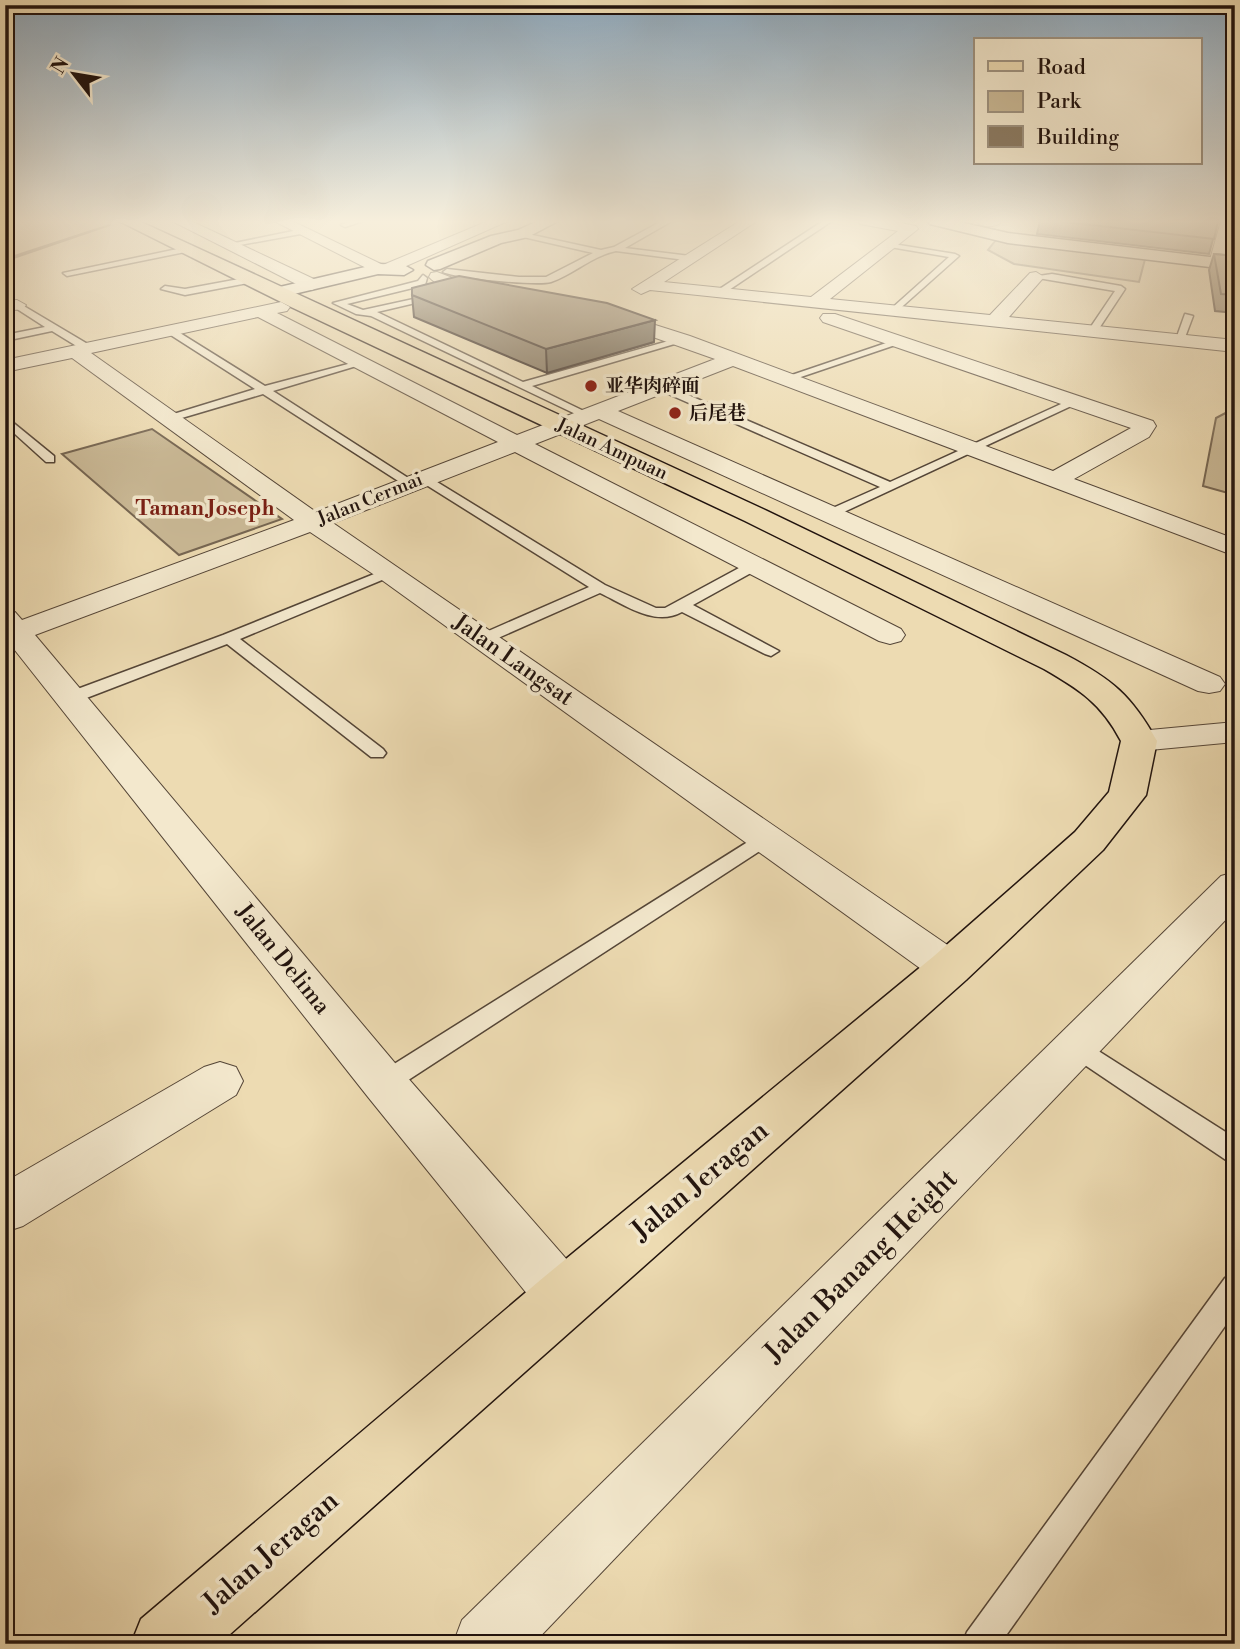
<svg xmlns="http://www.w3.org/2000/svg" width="1240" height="1649" viewBox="0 0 1240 1649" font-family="'Libre Bodoni','Noto Serif SC',serif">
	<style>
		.green { fill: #cab996; stroke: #766652; stroke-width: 2 }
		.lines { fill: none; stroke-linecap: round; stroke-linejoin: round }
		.stream { fill: #72624f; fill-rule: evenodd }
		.lane-casing { stroke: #544537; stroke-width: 3 }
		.street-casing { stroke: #544537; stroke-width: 2 }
		.secondary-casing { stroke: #21130e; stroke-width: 3 }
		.primary-casing { stroke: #21130e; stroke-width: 3 }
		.lane { fill: #f3e8cd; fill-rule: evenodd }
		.street { fill: #f3e8cd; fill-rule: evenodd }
		.secondary { fill: #f3e8cd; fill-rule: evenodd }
		.primary { fill: #eddbb2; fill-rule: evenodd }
		.wall { fill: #786a55; stroke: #21130e; stroke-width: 2 }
		.shaded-wall { fill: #615645; stroke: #21130e; stroke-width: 2 }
		.building { fill: #8b7b63; stroke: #21130e; stroke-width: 2 }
		.poi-dot { fill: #8f2418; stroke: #f3e8cd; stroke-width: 2.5 }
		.labels { text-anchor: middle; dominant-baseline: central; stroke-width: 7; stroke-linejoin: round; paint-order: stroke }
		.far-poi-label { font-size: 19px; font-weight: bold; fill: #21130e; stroke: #f3e8cd; text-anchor: start }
		.far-street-label { font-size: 19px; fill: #21130e; stroke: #f3e8cd }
		.far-neighbourhood-label { font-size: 21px; font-weight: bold; fill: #7a1f14; stroke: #f3e8cd }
		.street-label { font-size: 23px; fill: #21130e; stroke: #f3e8cd }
		.near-street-label { font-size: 28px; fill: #21130e; stroke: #f3e8cd }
	</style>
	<rect width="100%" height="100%" fill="#eddbb2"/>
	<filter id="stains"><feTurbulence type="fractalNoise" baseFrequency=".00286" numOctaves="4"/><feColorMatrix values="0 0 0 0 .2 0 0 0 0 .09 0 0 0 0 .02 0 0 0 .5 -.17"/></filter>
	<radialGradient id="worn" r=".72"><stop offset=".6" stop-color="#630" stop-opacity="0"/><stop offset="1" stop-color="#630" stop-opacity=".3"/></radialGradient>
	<g class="green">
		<polygon points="996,240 1145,259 1139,282 1014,264 988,250"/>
		<polygon points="1235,408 1235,495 1203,486 1216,418"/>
		<polygon points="152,429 282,519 179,555 62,454"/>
	</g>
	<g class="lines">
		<polygon class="stream" points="109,224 113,225 5,262 5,258"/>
		<g class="lane-casing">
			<g id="lane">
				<polygon points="351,221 363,221 345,227 341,225"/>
				<path d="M662 221H672L625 248 690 256 693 261 616 251C592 256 574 274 551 282 538 286 454 278 443 272L447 269 519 277H546L593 253 519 236V232L601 250 614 247Z"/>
				<polygon points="823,221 832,221 723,294 715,292"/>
				<polygon points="303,229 306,233 229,247 225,245"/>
				<polygon points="887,243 955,254 959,256 895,313 890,310 892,308 949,257 890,247"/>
				<polygon points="187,247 190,251 67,276 63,273"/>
				<polygon points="1052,274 1121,286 1125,289 1096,333 1093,334 1088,331 1115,291 1032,277"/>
				<polygon points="423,275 427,278 425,285 347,304 363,310 441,293 441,297 377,312 523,382 679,338 688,340 532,386 590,414 590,418 586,419 371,316 356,314 333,303 418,281"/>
				<polygon points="250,277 253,278 253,282 185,295 161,289 165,286 185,289"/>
				<polygon points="17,302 91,346 92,348 83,350 52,331 5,341 5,335 45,327 14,307 14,303"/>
				<polygon points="1185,314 1193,316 1184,340 1175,342"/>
				<polygon points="166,328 172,328 265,386 363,360 363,364 273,391 416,483 410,487 406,486 263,394 175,420 167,420 167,416 255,389 166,332"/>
				<polygon points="895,340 904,342 789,381 780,379"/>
				<polygon points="657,385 665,385 890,482 1072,399 1082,401 831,518 824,514 826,511 880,487 657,389"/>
				<polygon points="5,416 54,456 54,462 46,462 5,425"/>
				<path d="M424 474 605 585 656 608H665L750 562H760V568L693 605 779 651 771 656 765 654 682 612C655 627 625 605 600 593L489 642H477L475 639 477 636 589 587 420 481 418 478Z"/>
				<polygon points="389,568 396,572 394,575 240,639 383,749 386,753 383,757 371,757 227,644 76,702 64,702 62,698 64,694 223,635"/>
				<polygon points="765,831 772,833 775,838 772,843 393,1090 384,1093 375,1090 372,1083 375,1076"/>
				<polygon points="1078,1038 1235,1138 1235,1163 1226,1160 1070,1055 1066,1048 1070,1041"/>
				<polygon points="1235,1274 1235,1312 1000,1644 962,1644 967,1632 1225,1278"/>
			</g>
		</g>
		<g class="street-casing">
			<g id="street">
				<polygon points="172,221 191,221 318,281 320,285 312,290 306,289"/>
				<polygon points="274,221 292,221 383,265 488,221 508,221 395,271 378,274"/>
				<polygon points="740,221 757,221 664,282 811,297 898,231 860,224 858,221 890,221 916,226 918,229 830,299 990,315 1030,273 1036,272 1044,277 1009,317 1235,340 1235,352 650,290 641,294 632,289"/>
				<path d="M976 221H1002C997 228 981 228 976 221Z"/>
				<polygon points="1221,221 1235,221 1235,223 1225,263 1217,268 1209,263"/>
				<path d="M437 272 463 282 499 290 502 294 493 299C473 295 443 292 429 277L431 273Z"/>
				<polygon points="17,300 26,305 23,309 5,311 5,301"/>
				<path d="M281 302 290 307 287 311 277 313 517 435 715 359 602 319 599 315 608 310 690 336 1053 471 1131 428 823 322 820 318 823 314H835L1153 421 1156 426 1149 437 1074 479 1235 539V556L733 366 618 411 1220 677 1225 684 1220 691 1209 693 1198 691 599 419 535 444 901 629 905 635 901 641 890 644 879 641 515 452 333 523 965 957 971 968 965 979 950 984 935 979 379 578 310 532 35 635 400 1069 583 1278 591 1297 583 1316 564 1324 545 1316 368 1097 10 644 5 645V609L15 612 22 620 294 520 72 358 5 372V360ZM258 317 498 442 316 512 91 353Z"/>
				<polygon points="1235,722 1235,742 1139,751 1127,748 1122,741 1127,734 1139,731"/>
				<polygon points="1235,872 1235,910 533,1644 453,1644 462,1620 1221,876"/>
				<polygon points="220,1062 236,1067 243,1081 236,1095 23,1226 5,1232 5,1182 204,1067"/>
			</g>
		</g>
		<g class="secondary-casing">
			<g id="secondary">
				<polygon points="538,221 558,221 528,237 501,243 440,269 434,270 426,265 428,261 491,236 518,230"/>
				<polygon points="927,221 955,221 1008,233 1235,260 1235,270 1008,243 930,224"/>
				<polygon points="378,264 404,265 413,270 404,275 378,274 277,298 268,293 271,289"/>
			</g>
		</g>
		<g class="primary-casing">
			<path id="primary" d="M119 221H139L763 509 1066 655C1113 680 1131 695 1157 741L1146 795 1103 850 966 980 219 1644H131L141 1619 544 1277 934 956 1075 832 1109 792 1121 741C1101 703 1080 690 1044 669L745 521 291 307Z"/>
		</g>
		<use href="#lane" class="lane"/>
		<use href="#street" class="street"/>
		<use href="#secondary" class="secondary"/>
		<use href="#primary" class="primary"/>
	</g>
	<g class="wall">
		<polygon points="1040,221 1218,221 1209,254 1037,234"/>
		<polygon points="1214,254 1235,256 1235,313 1215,311 1209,270"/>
		<polygon points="412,295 654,342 547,373 414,317"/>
	</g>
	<polygon class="shaded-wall" points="655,320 654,342 547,373 546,349"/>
	<g class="building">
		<polygon points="1056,221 1218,221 1214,239"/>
		<polygon points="1214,254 1235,256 1235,295 1221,294"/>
		<polygon points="459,276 607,303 655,320 546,349 412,295 412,288"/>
	</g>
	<linearGradient id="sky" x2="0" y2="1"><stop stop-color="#8ea8bc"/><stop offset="0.49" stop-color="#f7efdc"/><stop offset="1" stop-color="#f7efdc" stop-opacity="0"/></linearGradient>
	<rect width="1240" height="452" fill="url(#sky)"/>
	<g class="poi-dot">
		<circle cx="591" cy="386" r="7"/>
		<circle cx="675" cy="413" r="7"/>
	</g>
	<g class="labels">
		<g class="far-poi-label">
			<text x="605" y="386">亚华肉碎面</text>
			<text x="689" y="413">后尾巷</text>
		</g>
		<g class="far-street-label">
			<text transform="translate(612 449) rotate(25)">Jalan Ampuan</text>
			<text transform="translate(370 499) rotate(-22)">Jalan Cermai</text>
		</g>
		<g class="far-neighbourhood-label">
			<text x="205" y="509">Taman Joseph</text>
		</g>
		<g class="street-label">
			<text transform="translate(513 660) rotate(35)">Jalan Langsat</text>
			<text transform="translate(283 959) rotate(51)">Jalan Delima</text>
		</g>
		<g class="near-street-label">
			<text transform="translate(700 1181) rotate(-40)">Jalan Jeragan</text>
			<text transform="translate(861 1266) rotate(-45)">Jalan Banang Height</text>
			<text transform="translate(271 1552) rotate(-41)">Jalan Jeragan</text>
		</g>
	</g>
	<rect width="1240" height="1649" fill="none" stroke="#eddbb2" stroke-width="28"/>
	<rect x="7" y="7" width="1226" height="1635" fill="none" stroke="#21130e" stroke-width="3.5"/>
	<rect x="14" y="14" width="1212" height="1621" fill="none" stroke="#21130e" stroke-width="2"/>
	<rect x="974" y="38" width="228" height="126" fill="#f3e8cd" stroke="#9f9381" stroke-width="2"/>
	<rect x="988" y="61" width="35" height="10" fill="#eddbb2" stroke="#9f9381" stroke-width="2"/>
	<text x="1037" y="74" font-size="21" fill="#21130e">Road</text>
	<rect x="988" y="91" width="35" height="21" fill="#cab996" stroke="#9f9381" stroke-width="2"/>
	<text x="1037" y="108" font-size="21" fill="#21130e">Park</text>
	<rect x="988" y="126" width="35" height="21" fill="#8b7b63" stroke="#9f9381" stroke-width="2"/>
	<text x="1037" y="144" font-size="21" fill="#21130e">Building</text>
	<g transform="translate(74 74) rotate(301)" stroke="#f3e8cd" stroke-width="5" paint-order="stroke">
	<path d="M0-5L12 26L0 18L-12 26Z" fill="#21130e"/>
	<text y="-10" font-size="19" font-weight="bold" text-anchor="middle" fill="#21130e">N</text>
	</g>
	<rect width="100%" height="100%" filter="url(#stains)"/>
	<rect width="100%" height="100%" fill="url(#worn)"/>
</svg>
